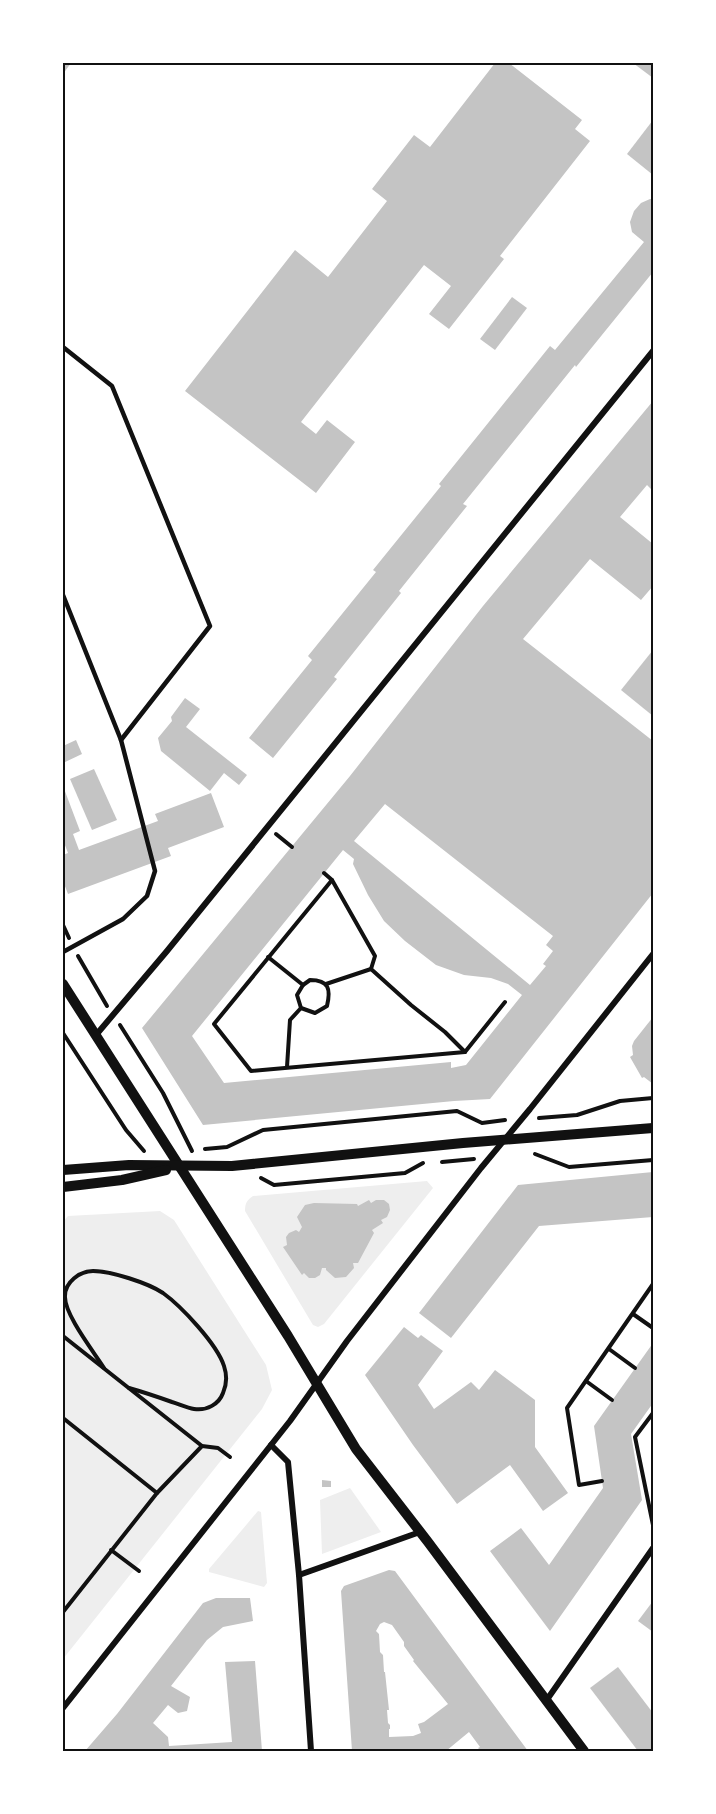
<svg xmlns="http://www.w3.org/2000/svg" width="716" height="1814" viewBox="0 0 716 1814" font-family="Mulish,sans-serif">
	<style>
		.green { fill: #eee }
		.building { fill: #c4c4c4; fill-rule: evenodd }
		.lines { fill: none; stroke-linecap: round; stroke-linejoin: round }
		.path { stroke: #111; stroke-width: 4 }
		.service { stroke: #111; stroke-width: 4.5 }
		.minor { stroke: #111; stroke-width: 6 }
		.tertiary { stroke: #111; stroke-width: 10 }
		.neatline { fill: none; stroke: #111; stroke-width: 2 }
	</style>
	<rect width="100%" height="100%" fill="#fff"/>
	<g class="green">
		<path d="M427 1181 433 1188 324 1324 318 1327 313 1325 245 1211C245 1203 247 1200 253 1196Z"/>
		<polygon points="160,1211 174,1220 266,1365 272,1390 262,1409 63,1659 63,1222 68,1216"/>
		<polygon points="350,1488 381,1532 322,1554 320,1500"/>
		<polygon points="258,1511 261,1512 267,1583 264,1587 209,1572 209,1569"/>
	</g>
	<g class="building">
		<polygon points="63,63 71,63 63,74"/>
		<polygon points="495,63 509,63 582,120 575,129 590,141 500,256 504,259 449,329 429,314 451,286 424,265 301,422 316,434 327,420 355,442 316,493 185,391 295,250 328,277 387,201 372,189 414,135 430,147"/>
		<polygon points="633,63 653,63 653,78"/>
		<polygon points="653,120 653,175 627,154"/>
		<polygon points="650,199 653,199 653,272 576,367 575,365 463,504 467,506 399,591 401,593 334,677 337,679 273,758 249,738 312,660 308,656 376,572 373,570 441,486 439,484 550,346 555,350 644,242 632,232 630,222 634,211 641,203"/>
		<polygon points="512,297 527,308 495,350 480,339"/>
		<path d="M653 401V491L647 485 620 517 653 544V586L641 600 590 559 523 639 653 741V893L490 1099 454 1101 203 1125 142 1028 350 776 483 606ZM385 804 553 936 546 945 553 951 543 964 546 966 530 985 354 841ZM343 850 354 859 353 864 368 895 384 921 405 941 436 965 464 975 491 978 508 984 522 995 466 1065 451 1068V1062L224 1083 192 1036Z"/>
		<polygon points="653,650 653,716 621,690"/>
		<polygon points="185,698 200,709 186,727 247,775 239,785 224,773 210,791 161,751 158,738 172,721 171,717"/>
		<polygon points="76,740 82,754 63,763 63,746"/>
		<polygon points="94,769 117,820 92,830 70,779"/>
		<polygon points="63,786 80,831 73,834 79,850 158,821 155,814 211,793 224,827 168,848 171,856 68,894 63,881 63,855 68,853 63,840"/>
		<polygon points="653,1017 653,1084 644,1077 642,1078 630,1057 633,1055 632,1046 634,1041"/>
		<polygon points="653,1172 653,1217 539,1226 451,1338 419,1313 518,1185"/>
		<polygon points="369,1200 371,1203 376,1200 384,1200 389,1204 390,1210 387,1217 381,1220 383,1223 372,1230 374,1233 358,1263 353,1263 354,1268 346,1277 335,1278 326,1270 326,1268 322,1268 320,1275 315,1278 309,1278 304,1273 302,1275 283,1247 287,1245 286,1237 289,1233 296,1230 299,1232 302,1227 297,1217 305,1205 314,1203 357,1204 358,1206"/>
		<polygon points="404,1327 418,1338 421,1335 443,1351 418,1385 434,1409 471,1382 479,1390 495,1370 535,1400 535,1447 568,1493 543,1511 510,1465 457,1504 413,1445 365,1375"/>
		<polygon points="653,1343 653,1403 631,1434 642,1500 550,1631 490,1551 521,1528 549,1565 603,1488 594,1426"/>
		<polygon points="322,1480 331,1481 331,1487 322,1487"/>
		<path d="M389 1570 395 1571 528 1751H481L478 1748 480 1747 469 1732 446 1751H352L341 1591 344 1586ZM384 1622 392 1625 404 1642V1646L414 1660 413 1661 448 1704 424 1722 418 1724 421 1733 413 1736 389 1737V1729H390V1725L388 1723 387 1710H389L385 1672H384L383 1655 380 1652 379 1634 376 1631 380 1624Z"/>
		<polygon points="216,1598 250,1598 253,1621 223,1627 207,1640 171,1686 190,1697 187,1711 178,1713 168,1705 153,1723 168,1737 169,1746 232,1742 225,1662 255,1661 262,1751 132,1751 130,1749 128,1751 85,1751 117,1714 203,1603"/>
		<polygon points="653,1601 653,1632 638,1621"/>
		<polygon points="618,1667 653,1713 653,1751 638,1751 590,1688"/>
	</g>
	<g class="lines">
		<g class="path">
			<polyline points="276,834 292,847"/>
			<polyline points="324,873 332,880 375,956 371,969 411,1005 445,1032 465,1052 505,1002"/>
			<polyline points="332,880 214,1024 251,1071 465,1052"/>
			<polyline points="63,925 69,938"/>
			<polyline points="78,956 107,1006"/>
			<polyline points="268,957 303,985"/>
			<path d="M310 980C329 980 331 989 327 1006L315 1013 301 1008 297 995 303 985Z"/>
			<polyline points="326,984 371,969"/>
			<polyline points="120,1025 163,1093 192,1151"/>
			<polyline points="63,1033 126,1130 144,1151"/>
			<polyline points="287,1067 290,1020 301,1008"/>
			<polyline points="539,1118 577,1115 620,1101 653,1098"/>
			<polyline points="205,1149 227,1147 263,1130 457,1111 482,1123 505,1120"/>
			<polyline points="535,1154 569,1167 653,1160"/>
			<polyline points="442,1162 474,1159"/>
			<polyline points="261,1178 274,1185 405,1173 423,1163"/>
			<polyline points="633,1314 653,1328"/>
			<polyline points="63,1336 202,1446 218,1448 230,1457"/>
			<polyline points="609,1349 635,1368"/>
			<path d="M104 1368C94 1352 64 1314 65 1296 65 1282 80 1271 93 1271 111 1271 148 1283 163 1293 181 1306 217 1344 224 1366 227 1375 227 1384 223 1393 219 1404 207 1411 194 1409 187 1408 179 1404 172 1402 158 1397 143 1392 129 1388"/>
			<polyline points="586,1381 612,1400"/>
			<polyline points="653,1413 635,1437 653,1525"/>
			<polyline points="63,1418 157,1493"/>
			<polyline points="602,1481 579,1485 567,1408 653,1284"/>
			<polyline points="111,1550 139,1571"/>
			<polyline points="63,1612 157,1493 202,1446"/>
		</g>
		<g class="service">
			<polyline points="63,347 112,386 210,626 121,740"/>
			<polyline points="63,595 121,740 155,871 147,896 123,919 63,952"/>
		</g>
		<g class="minor">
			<polyline points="96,1035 167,951 653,351"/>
			<polyline points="271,1445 288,1462 299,1575 311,1751"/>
			<polyline points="299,1575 420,1532"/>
			<polyline points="546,1701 653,1548"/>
			<polyline points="63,1708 290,1421 347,1341 481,1168 530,1109 653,954"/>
		</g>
		<g class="tertiary">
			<polyline points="63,984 288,1336 356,1449 428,1542 584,1751"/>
			<polyline points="63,1170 129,1165 232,1166 463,1143 653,1128"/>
			<polyline points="63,1187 122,1180 166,1170"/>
		</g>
	</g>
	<rect width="716" height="1814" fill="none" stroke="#ffffff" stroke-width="129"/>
	<rect x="64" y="64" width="588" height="1686" class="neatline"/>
</svg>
